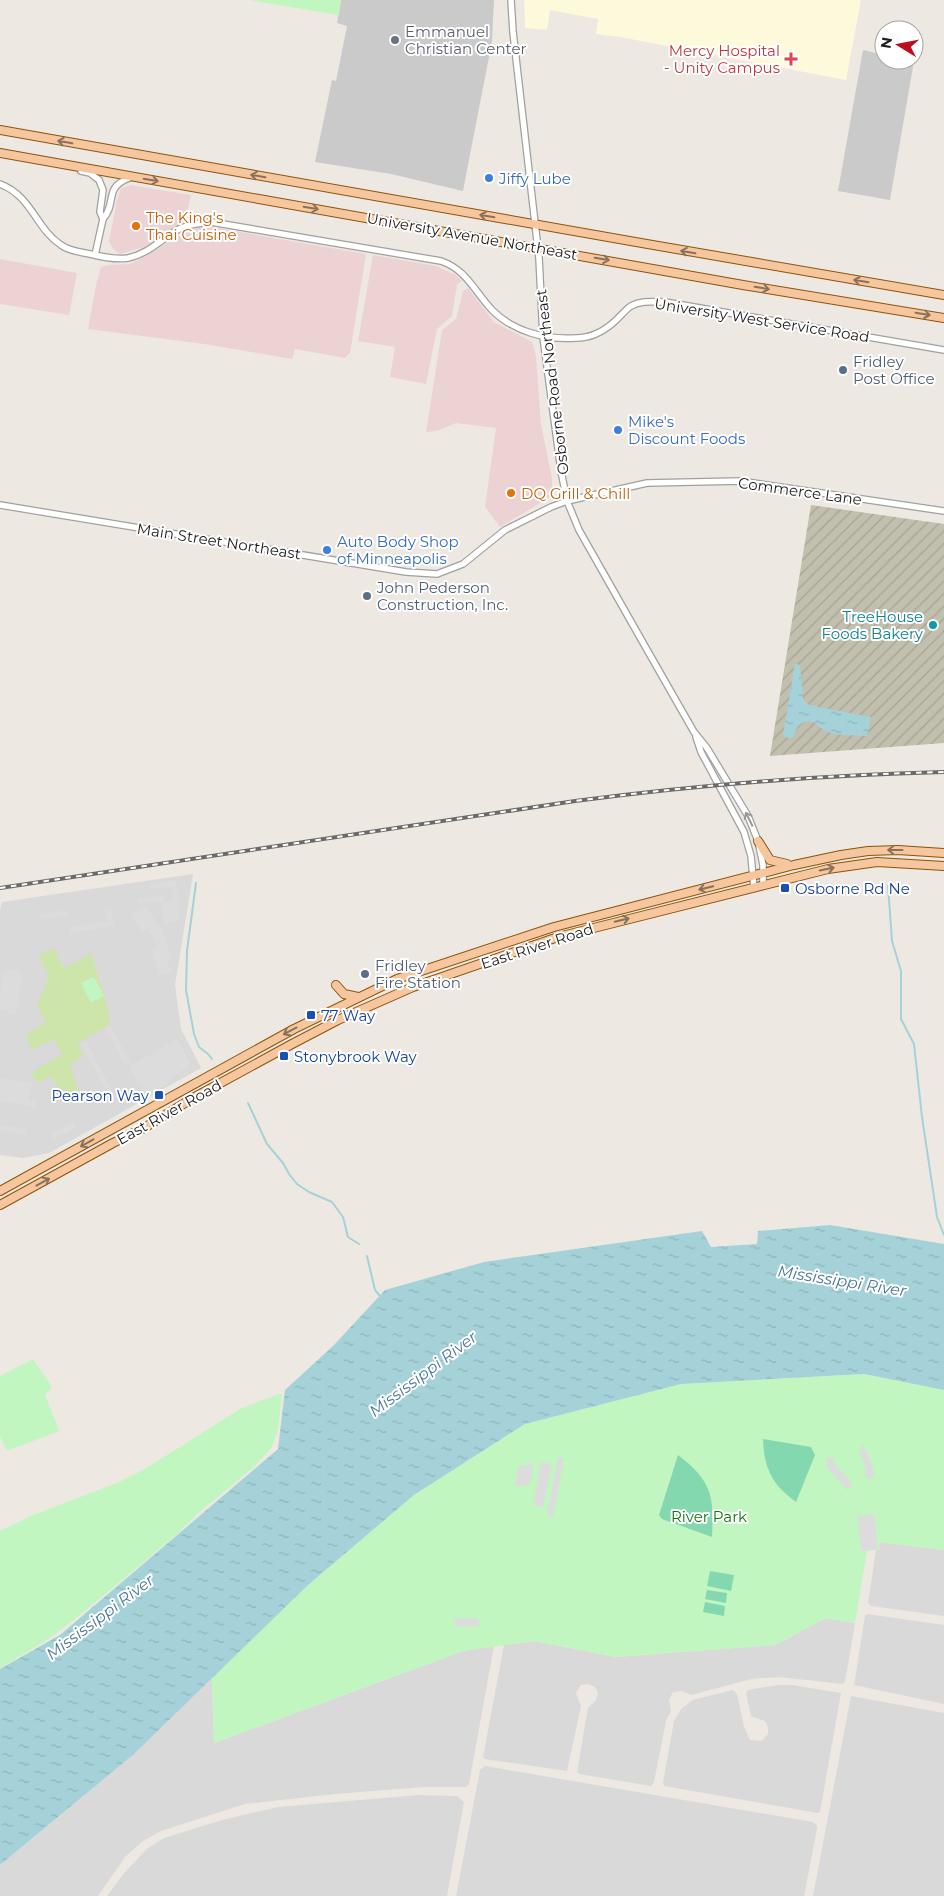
<svg xmlns="http://www.w3.org/2000/svg" width="944" height="1896" viewBox="0 0 944 1896" font-family="Montserrat,sans-serif">
	<style>
		.residential { fill: #dad9d9 }
		.commercial { fill: #edd2d4 }
		.education { fill: #fdf9db }
		.religious { fill: #cacaca }
		.construction { fill: url(#construction-furrows) }
		.grass { fill: #cde5aa }
		.park { fill: #c2f6c1 }
		.pitch { fill: #84d8af }
		.parking { fill: #dcdcdc }
		.water { fill: url(#water-ripples) }
		.lines { fill: none; stroke-linecap: round; stroke-linejoin: round }
		.stream { stroke: #a5d2d8; stroke-width: 2 }
		.minor-casing { stroke: #a0a0a0; stroke-width: 8 }
		.major-casing { stroke: #8c5309; stroke-width: 10 }
		.minor { stroke: #fff; stroke-width: 5.5 }
		.major { stroke: #f6c79e; stroke-width: 8 }
		.rail-casing { stroke: #6a6a6a; stroke-width: 4 }
		.rail { stroke: #fff; stroke-width: 2; stroke-dasharray: 5.5; stroke-linecap: butt }
		.oneway { stroke: #89725d }
		.oneway2 { stroke: #999 }
		.worship-dot { fill: #6b7280; stroke: #fff; stroke-width: 2 }
		.health-dot { fill: #e0444e; stroke: #fff; stroke-width: 2 }
		.shop-dot { fill: #3f7fe0; stroke: #fff; stroke-width: 2 }
		.food-dot { fill: #e8710a; stroke: #fff; stroke-width: 2 }
		.service-dot { fill: #5c6f8a; stroke: #fff; stroke-width: 2 }
		.culture-dot { fill: #0f9aa8; stroke: #fff; stroke-width: 2 }
		.transit-dot { fill: #1a4fb4; stroke: #fff; stroke-width: 2 }
		.labels { text-anchor: middle; dominant-baseline: central; stroke-width: 4; stroke-linejoin: round; paint-order: stroke }
		.worship-label { font-size: 15px; fill: #5b616d; stroke: #fff; text-anchor: start }
		.health-label { font-size: 15px; fill: #be3a42; stroke: #fff; text-anchor: end }
		.shop-label { font-size: 15px; fill: #366cbe; stroke: #fff; text-anchor: start }
		.food-label { font-size: 15px; fill: #c56008; stroke: #fff; text-anchor: start }
		.street-label { font-size: 15px; fill: #1c1c1c; stroke: #fff }
		.service-label { font-size: 15px; fill: #4e5e75; stroke: #fff; text-anchor: start }
		.culture-label { font-size: 15px; fill: #0d838f; stroke: #fff; text-anchor: end }
		.transit-label { font-size: 15px; fill: #164399; stroke: #fff; text-anchor: start }
		.park-label { font-size: 15px; fill: #137311; stroke: #fff }
		.water-label { font-size: 16px; font-style: italic; fill: #497896; stroke: #fff }
	</style>
	<defs>
		<pattern id="construction-furrows" width="10" height="10" patternUnits="userSpaceOnUse" patternTransform="scale(1.25)"><rect width="10" height="10" fill="#c1bfae"/><path d="M-1 1l2-2M0 10L10 0M9 11l2-2" fill="none" stroke="#a5a495"/></pattern>
		<pattern id="water-ripples" width="26" height="14" patternUnits="userSpaceOnUse" patternTransform="scale(1.25)"><rect width="26" height="14" fill="#a5d2d8"/><path d="M2 4q2-2 4 0t4 0M15 11q2-2 4 0t4 0" fill="none" stroke="#8db4b9"/></pattern>
	</defs>
	<rect width="100%" height="100%" fill="#ede8e2"/>
	<g class="residential">
		<polygon points="193,874 175,985 181,1029 201,1068 49,1153 23,1158 0,1155 0,910 2,902"/>
		<polygon points="879,1542 944,1550 944,1616 871,1606 868,1603 876,1550 879,1550"/>
		<polygon points="867,1614 944,1625 944,1704 854,1685 865,1616"/>
		<polygon points="826,1618 855,1623 845,1682 843,1684 779,1677 752,1679 691,1695 682,1691 673,1692 669,1700 671,1711 666,1721 654,1782 651,1786 579,1774 577,1772 588,1708 596,1700 598,1693 595,1687 588,1684 581,1685 576,1693 581,1706 567,1771 485,1759 483,1757 504,1645 534,1641 616,1657 775,1645"/>
		<polygon points="494,1646 469,1784 466,1787 423,1787 335,1794 245,1804 161,1831 143,1841 125,1857 98,1896 0,1896 0,1865 134,1754 212,1678 214,1743 463,1651"/>
		<polygon points="779,1685 792,1685 841,1693 820,1812 818,1813 664,1786 663,1782 674,1721 681,1709 693,1700 733,1690 737,1694 744,1727 750,1740 762,1741 768,1734 768,1728 765,1721 751,1716 746,1693 748,1690 753,1689"/>
		<polygon points="851,1696 944,1713 944,1896 813,1896"/>
		<polygon points="485,1766 813,1822 817,1826 817,1829 804,1896 456,1896 480,1770"/>
		<polygon points="419,1795 457,1796 464,1802 447,1896 107,1896 125,1872 148,1848 164,1838 222,1820 278,1807"/>
	</g>
	<g class="commercial">
		<polygon points="131,185 191,195 184,223 147,246 120,254 113,249 109,241 117,200 121,188"/>
		<polygon points="199,227 211,227 366,254 350,353 345,358 295,349 292,359 204,344 88,329 96,285 101,267 108,265 130,264 144,257 178,236"/>
		<polygon points="373,255 436,266 454,274 462,280 457,285 452,316 437,329 426,384 390,377 395,347 358,341"/>
		<polygon points="0,259 77,273 69,315 0,304"/>
		<polygon points="468,288 494,322 532,342 536,356 541,425 552,478 552,496 500,527 485,507 496,428 456,423 437,431 426,432 442,330 456,319 463,291"/>
	</g>
	<polygon class="education" points="524,0 861,0 846,80 620,37 596,34 598,19 550,10 547,30 525,28"/>
	<g class="religious">
		<polygon points="341,0 494,0 492,41 463,191 391,174 315,162 332,80 336,81 347,26 337,23"/>
		<polygon points="863,50 884,55 884,60 914,61 890,200 838,191"/>
	</g>
	<polygon class="construction" points="811,505 944,524 944,743 770,756"/>
	<polygon class="grass" points="53,948 64,968 91,953 107,1005 110,1024 78,1043 83,1056 70,1065 78,1090 65,1097 51,1076 38,1083 31,1073 62,1054 53,1039 32,1050 25,1035 46,1022 37,1005 49,976 38,956"/>
	<g class="park">
		<polygon points="250,0 341,0 339,15"/>
		<polygon points="94,977 104,996 91,1003 81,983"/>
		<polygon points="33,1359 52,1387 45,1395 59,1431 7,1451 0,1437 0,1376"/>
		<polygon points="864,1374 944,1390 944,1550 880,1542 879,1550 867,1551 855,1623 826,1618 775,1645 616,1657 534,1641 463,1651 214,1743 212,1678 308,1585 414,1495 525,1424 681,1384"/>
		<polygon points="279,1394 282,1394 278,1429 272,1447 254,1467 203,1509 177,1534 86,1610 49,1639 0,1668 0,1531 33,1515 117,1483 145,1469 240,1409"/>
	</g>
	<g class="pitch">
		<path d="M763 1439 811 1447 815 1455 796 1502C772 1485 764 1468 763 1439Z"/>
		<path d="M678 1455C712 1481 714 1496 712 1537L662 1519 659 1515Z"/>
		<polygon points="710,1571 734,1575 731,1591 707,1586"/>
		<polygon points="707,1590 727,1593 726,1603 705,1599"/>
		<polygon points="705,1602 725,1606 724,1616 703,1612"/>
	</g>
	<g class="parking">
		<polygon points="176,880 179,921 163,924 162,903 173,901 172,887 151,889 150,884"/>
		<polygon points="164,895 165,901 139,904 138,899"/>
		<polygon points="145,906 162,929 171,957 166,959 172,972 160,975 151,951 157,947 153,937 147,929 142,931 130,915"/>
		<polygon points="111,909 114,926 71,933 70,927 107,921 106,910"/>
		<polygon points="67,910 68,916 41,919 40,914"/>
		<polygon points="4,969 23,972 16,1015 0,1009 0,996"/>
		<polygon points="111,1026 131,1063 126,1066 105,1029"/>
		<polygon points="177,1039 191,1065 170,1078 172,1082 146,1096 131,1071 130,1066"/>
		<polygon points="85,1040 116,1097 111,1100 80,1043"/>
		<polygon points="0,1078 32,1083 29,1101 37,1102 37,1107 0,1101"/>
		<polygon points="73,1122 76,1128 54,1139 51,1134"/>
		<polygon points="0,1125 26,1129 25,1135 0,1131"/>
		<polygon points="863,1445 868,1454 873,1468 874,1477 868,1479 866,1478 864,1463 859,1451"/>
		<polygon points="558,1457 564,1458 553,1517 547,1515"/>
		<polygon points="833,1457 834,1464 852,1483 848,1491 827,1467 826,1459"/>
		<polygon points="541,1462 552,1464 543,1507 533,1505"/>
		<polygon points="534,1463 530,1484 515,1487 518,1467"/>
		<polygon points="874,1514 878,1549 861,1551 857,1516"/>
		<polygon points="455,1618 479,1619 479,1626 455,1627"/>
	</g>
	<g class="water">
		<path d="M795 664 800 665 803 699 809 705 871 717 867 736C855 735 839 736 828 732 823 731 819 726 815 723 803 717 795 728 793 738H788L783 735Z"/>
		<polygon points="830,1225 944,1244 944,1390 864,1374 681,1384 525,1424 414,1495 308,1585 134,1754 0,1865 0,1669 60,1635 278,1449 285,1390 334,1345 385,1290 484,1262 702,1231 711,1247 757,1244 758,1231"/>
	</g>
	<g class="lines">
		<g class="stream">
			<polyline points="196,883 187,951 186,990 194,1034 199,1047 208,1054 212,1059"/>
			<polyline points="888,886 892,941 901,971 901,1019 914,1044 922,1117 937,1217 944,1235"/>
			<polyline points="248,1103 267,1144 283,1163 289,1174 297,1184 309,1192 332,1202 343,1217 348,1237 359,1244"/>
			<polyline points="367,1256 375,1290 380,1296"/>
		</g>
		<g class="minor-casing">
			<g id="minor">
				<polyline points="511,0 513,32 539,258 543,337 561,471 567,501 579,530 646,648 694,732 707,748 748,816 758,841 763,865 763,885"/>
				<polyline points="81,171 90,173 99,180 103,190 100,212 103,219 95,255"/>
				<path d="M0 184C32 196 36 229 61 245 69 251 80 252 90 254 102 257 116 260 128 258 149 254 163 237 181 228 191 224 200 223 211 222L441 261C467 270 474 291 492 310 514 332 546 340 576 338 590 338 604 331 614 322 620 317 625 310 631 306 642 300 653 302 665 302L944 350"/>
				<path d="M103 219C118 202 102 187 132 177"/>
				<polyline points="0,505 406,572 437,574 463,564 505,530 551,507 567,501 647,483 740,481 944,511"/>
				<polyline points="696,737 701,752 744,832 751,856 754,888"/>
			</g>
		</g>
		<g class="major-casing">
			<g id="major">
				<path d="M0 130C315 185 629 242 944 295"/>
				<polyline points="0,153 743,285 944,318"/>
				<polyline points="758,841 770,860 787,864"/>
				<polyline points="336,985 344,994 358,997"/>
				<polyline points="0,1191 294,1029 397,979 554,927 794,865 841,855 868,851 898,850 944,853"/>
				<polyline points="0,1205 113,1143 144,1128 193,1098 292,1044 338,1020 413,987 558,937 828,869 877,862 944,866"/>
			</g>
		</g>
		<use href="#minor" class="minor"/>
		<use href="#major" class="major"/>
		<g class="rail-casing">
			<path id="rail" d="M0 888 575 801C698 785 820 775 944 772"/>
		</g>
		<use href="#rail" class="rail"/>
	</g>
	<defs><path id="oneway-shaft" d="M-6 0H5M1.5-3L5.5 0L1.5 3" fill="none" stroke-width="1.6" stroke-linecap="round" stroke-linejoin="round" transform="scale(1.25)"/></defs>
	<g class="oneway">
		<use href="#oneway-shaft" transform="translate(65 142) rotate(-170)"/>
		<use href="#oneway-shaft" transform="translate(258 176) rotate(-170)"/>
		<use href="#oneway-shaft" transform="translate(151 180) rotate(10)"/>
		<use href="#oneway-shaft" transform="translate(311 208) rotate(10)"/>
		<use href="#oneway-shaft" transform="translate(487 216) rotate(-171)"/>
		<use href="#oneway-shaft" transform="translate(688 252) rotate(-170)"/>
		<use href="#oneway-shaft" transform="translate(602 259) rotate(10)"/>
		<use href="#oneway-shaft" transform="translate(861 281) rotate(-171)"/>
		<use href="#oneway-shaft" transform="translate(762 288) rotate(9)"/>
		<use href="#oneway-shaft" transform="translate(923 314) rotate(9)"/>
		<use href="#oneway-shaft" transform="translate(895 850) rotate(-180)"/>
		<use href="#oneway-shaft" transform="translate(827 869) rotate(-12)"/>
		<use href="#oneway-shaft" transform="translate(706 888) rotate(166)"/>
		<use href="#oneway-shaft" transform="translate(622 920) rotate(-14)"/>
		<use href="#oneway-shaft" transform="translate(290 1031) rotate(152)"/>
		<use href="#oneway-shaft" transform="translate(87 1143) rotate(151)"/>
		<use href="#oneway-shaft" transform="translate(43 1182) rotate(-29)"/>
	</g>
	<use class="oneway2" href="#oneway-shaft" transform="translate(749 819) rotate(-117)"/>
	<circle class="worship-dot" cx="395" cy="40" r="5"/>
	<path class="health-dot" d="M788.5 51.5h5v5h5v5h-5v5h-5v-5h-5v-5h5z"/>
	<g class="shop-dot">
		<circle cx="489" cy="178" r="5"/>
		<circle cx="618" cy="430" r="5"/>
		<circle cx="327" cy="550" r="5"/>
	</g>
	<g class="food-dot">
		<circle cx="136" cy="226" r="5"/>
		<circle cx="511" cy="493" r="5"/>
	</g>
	<g class="service-dot">
		<circle cx="843" cy="370" r="5"/>
		<circle cx="367" cy="596" r="5"/>
		<circle cx="365" cy="974" r="5"/>
	</g>
	<circle class="culture-dot" cx="933" cy="625" r="5"/>
	<g class="transit-dot">
		<rect x="780" y="883" width="10" height="10" rx="2.5"/>
		<rect x="306" y="1010" width="10" height="10" rx="2.5"/>
		<rect x="279" y="1051" width="10" height="10" rx="2.5"/>
		<rect x="154" y="1090" width="10" height="10" rx="2.5"/>
	</g>
	<g class="labels">
		<g class="worship-label">
			<text x="405" y="31">Emmanuel<tspan x="405" dy="17">Christian Center</tspan></text>
		</g>
		<g class="health-label">
			<text x="780" y="50">Mercy Hospital<tspan x="780" dy="17">- Unity Campus</tspan></text>
		</g>
		<g class="shop-label">
			<text x="499" y="178">Jiffy Lube</text>
			<text x="628" y="421">Mike's<tspan x="628" dy="17">Discount Foods</tspan></text>
			<text x="337" y="541">Auto Body Shop<tspan x="337" dy="17">of Minneapolis</tspan></text>
		</g>
		<g class="food-label">
			<text x="146" y="217">The King's<tspan x="146" dy="17">Thai Cuisine</tspan></text>
			<text x="521" y="493">DQ Grill &amp; Chill</text>
		</g>
		<g class="street-label">
			<text transform="translate(472 236) rotate(10)">University Avenue Northeast</text>
			<text transform="translate(762 320) rotate(9)">University West Service Road</text>
			<text transform="translate(552 382) rotate(-97)">Osborne Road Northeast</text>
			<text transform="translate(800 491) rotate(8)">Commerce Lane</text>
			<text transform="translate(219 541) rotate(9)">Main Street Northeast</text>
			<text transform="translate(537 946) rotate(-18)">East River Road</text>
			<text transform="translate(169 1112) rotate(-29)">East River Road</text>
		</g>
		<g class="service-label">
			<text x="853" y="361">Fridley<tspan x="853" dy="17">Post Office</tspan></text>
			<text x="377" y="587">John Pederson<tspan x="377" dy="17">Construction, Inc.</tspan></text>
			<text x="375" y="965">Fridley<tspan x="375" dy="17">Fire Station</tspan></text>
		</g>
		<g class="culture-label">
			<text x="923" y="616">TreeHouse<tspan x="923" dy="17">Foods Bakery</tspan></text>
		</g>
		<g class="transit-label">
			<text x="795" y="888">Osborne Rd Ne</text>
			<text x="321" y="1015">77 Way</text>
			<text x="294" y="1056">Stonybrook Way</text>
			<text x="149" y="1095" text-anchor="end">Pearson Way</text>
		</g>
		<g class="park-label">
			<text x="709" y="1516">River Park</text>
		</g>
		<g class="water-label">
			<text transform="translate(842 1281) rotate(9)">Mississippi River</text>
			<text transform="translate(423 1374) rotate(-37)">Mississippi River</text>
			<text transform="translate(100 1617) rotate(-37)">Mississippi River</text>
		</g>
	</g>
	<g transform="translate(899 45) rotate(280)"><circle r="24" fill="#ffffff" stroke="#a4a4a4"/>
	<path d="M0-4L9 19L0 12L-9 19Z" fill="#bd0c1e"/>
	<text y="-8" font-size="14" font-weight="bold" text-anchor="middle" fill="#1c1c1c">N</text>
	</g>
</svg>
